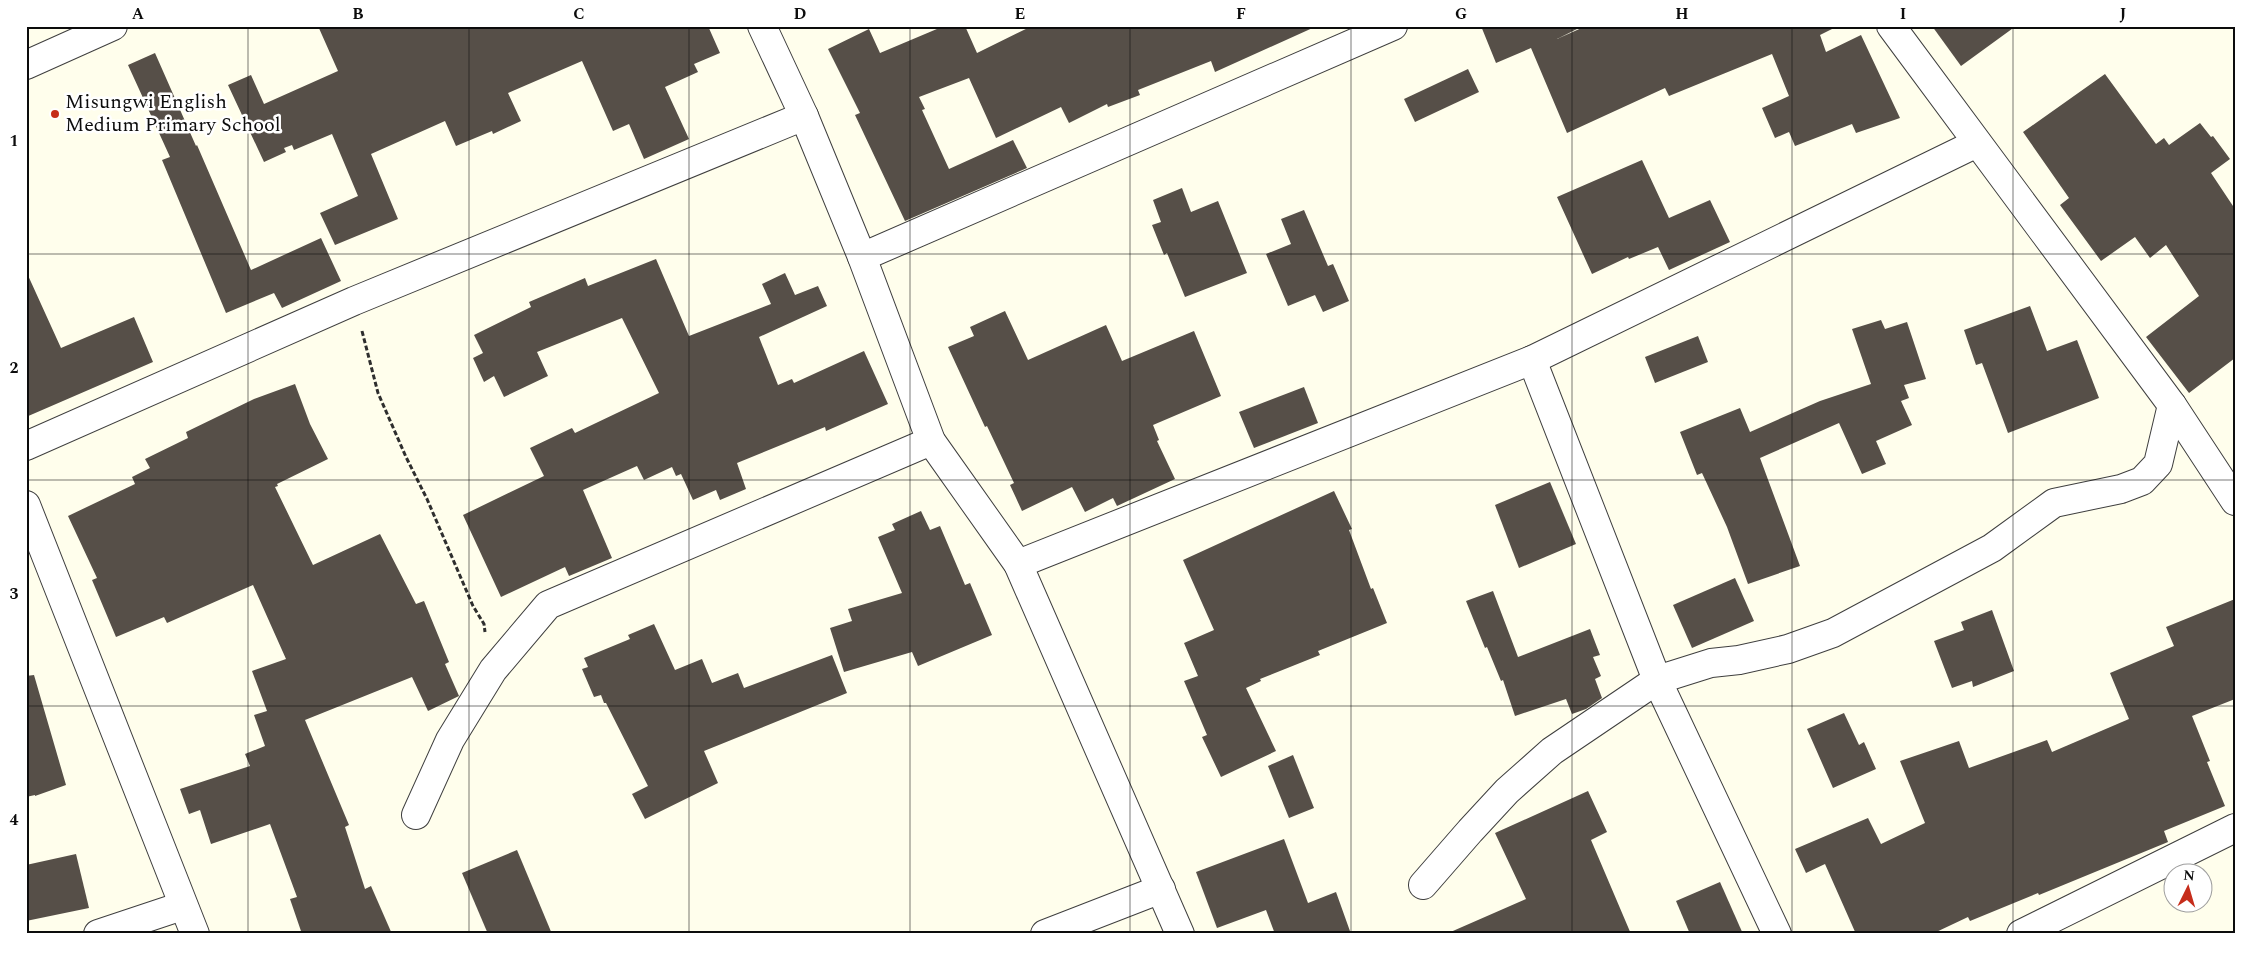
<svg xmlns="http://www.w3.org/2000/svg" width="2261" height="960" viewBox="0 0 2261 960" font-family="Spectral,serif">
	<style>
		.building { fill: #564f48 }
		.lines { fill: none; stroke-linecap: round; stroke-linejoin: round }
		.minor-casing { stroke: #3f3f3f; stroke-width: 30 }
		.path { stroke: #2e2e2e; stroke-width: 3; stroke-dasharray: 5 2.5; stroke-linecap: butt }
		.minor { stroke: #fff; stroke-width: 28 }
		.grid { fill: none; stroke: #0c0c0c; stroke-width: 1; stroke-opacity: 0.55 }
		.poi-dot { fill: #c62d1b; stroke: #fff; stroke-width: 2 }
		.labels { text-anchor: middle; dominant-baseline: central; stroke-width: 5; stroke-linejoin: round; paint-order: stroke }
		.poi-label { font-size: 20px; fill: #0c0c0c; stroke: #fff; text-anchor: start }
		.neatline { fill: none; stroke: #0c0c0c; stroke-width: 2 }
		.grid-label { font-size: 16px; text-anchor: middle; font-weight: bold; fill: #0c0c0c }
	</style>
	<rect width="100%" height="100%" fill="#fffeec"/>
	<g class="building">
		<polygon points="318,26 708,26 720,53 694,64 698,72 665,87 689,139 644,159 629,124 613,131 582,61 508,93 521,121 493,134 492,131 456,146 445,121 371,154 398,219 335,245 320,213 358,196 332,134 294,150 292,145 284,148 286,152 264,162 228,85 251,75 264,104 338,71"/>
		<polygon points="944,26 965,26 977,53 1032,26 1317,26 1215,72 1211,61 1138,90 1140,95 1108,107 1107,104 1069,123 1061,107 996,138 969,78 919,97 925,109 922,110 949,169 1013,140 1027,168 905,221 855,115 860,113 828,49 869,29 880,53"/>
		<polygon points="1481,26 1583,26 1557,39 1586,26 1838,26 1820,35 1826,52 1861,35 1900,118 1856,133 1852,124 1795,146 1789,132 1775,138 1762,108 1789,96 1772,54 1669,96 1665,88 1567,133 1531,48 1496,63"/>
		<polygon points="1932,26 2016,26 1961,66"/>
		<polygon points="155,53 196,146 197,145 251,270 321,238 341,281 282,308 274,293 226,313 162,160 170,157 128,65"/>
		<polygon points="1468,69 1479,92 1415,122 1404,99"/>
		<polygon points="2105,74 2156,144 2164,138 2169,145 2200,123 2211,137 2213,136 2230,159 2211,173 2235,209 2235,358 2189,393 2146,337 2199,296 2166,245 2150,258 2135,237 2101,261 2060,205 2069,198 2023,132"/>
		<polygon points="1642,160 1669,218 1710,200 1730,242 1669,270 1658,247 1629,259 1628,257 1592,274 1557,197"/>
		<polygon points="1182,188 1191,212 1218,201 1247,273 1185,297 1167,253 1164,255 1152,225 1161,222 1153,200"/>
		<polygon points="1304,210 1328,266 1333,264 1349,301 1323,312 1315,295 1288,306 1266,254 1291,244 1281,219"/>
		<polygon points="656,259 689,336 771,304 762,284 785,273 795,295 818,286 827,306 759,337 778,385 792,379 794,383 864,351 888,404 826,431 825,427 737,463 746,489 720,500 716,490 693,500 681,474 676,476 672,467 644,480 637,466 583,490 612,558 569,576 565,567 501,597 463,515 544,476 530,448 572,428 575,433 659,393 622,318 537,352 548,376 504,397 494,376 484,382 473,358 483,353 474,335 531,307 529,302 585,278 588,286"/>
		<polygon points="26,271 61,348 134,317 153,362 26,417"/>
		<polygon points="2030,306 2047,351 2077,340 2099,398 2008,433 1982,363 1976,365 1964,330"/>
		<polygon points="1005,311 1028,360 1106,325 1122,361 1194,331 1221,396 1153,425 1159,440 1157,441 1175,479 1117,506 1113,498 1085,512 1072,487 1022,511 1010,485 1014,483 987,426 985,427 948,347 974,336 970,327"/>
		<polygon points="1881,320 1885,329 1907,322 1926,379 1904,385 1909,398 1901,401 1912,425 1876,441 1886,464 1862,474 1839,423 1760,458 1800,566 1748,584 1727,527 1702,473 1697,475 1680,432 1740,408 1750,432 1820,401 1871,384 1852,329"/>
		<polygon points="1698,336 1708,362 1655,383 1645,357"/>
		<polygon points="295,384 310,424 328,459 277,484 278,486 275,487 313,565 380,534 416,604 424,601 449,662 445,664 459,696 428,711 412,677 305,720 349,825 345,827 365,889 371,886 392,934 302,934 290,899 297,897 270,824 211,844 200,810 189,814 180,789 250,766 245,754 265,746 254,715 267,711 252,671 286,659 253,585 167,623 164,617 116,637 92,580 97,578 68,516 135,484 132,477 150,468 145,459 188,438 186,432 254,399"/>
		<polygon points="1304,387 1318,423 1254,448 1239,412"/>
		<polygon points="1550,482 1576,544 1519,568 1495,505"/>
		<polygon points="1334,491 1352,529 1349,530 1371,589 1373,588 1387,623 1318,651 1320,655 1260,679 1261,681 1246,688 1276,751 1221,777 1202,737 1207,735 1184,681 1198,676 1184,643 1214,630 1183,560"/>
		<polygon points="921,511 930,530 940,526 965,585 970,583 992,635 918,666 912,652 844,672 830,628 852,621 848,609 902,593 878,537 895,530 892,524"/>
		<polygon points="1735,578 1754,621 1692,648 1673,605"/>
		<polygon points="1493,591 1518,657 1590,629 1600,655 1593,657 1601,676 1595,679 1602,698 1586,709 1572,714 1566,699 1515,716 1503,680 1501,681 1487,647 1485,648 1466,601"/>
		<polygon points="2235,599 2235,699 2192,716 2210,761 2207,762 2225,806 2164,831 2168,842 2039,895 2038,893 1970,921 1968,917 1932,934 1856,934 1825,864 1806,873 1795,849 1868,818 1881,844 1925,823 1900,761 1959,741 1969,768 2047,740 2052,752 2129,719 2110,673 2174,646 2166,627"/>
		<polygon points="1992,610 2014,671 1973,687 1972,681 1952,688 1934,641 1964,630 1961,622"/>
		<polygon points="654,624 675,670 702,659 712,683 738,673 744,688 832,655 847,693 704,751 718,783 645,819 632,794 648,786 606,703 604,703 601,695 594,697 582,669 588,667 584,658 630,639 628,635"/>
		<polygon points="34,675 66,785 35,796 35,795 26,797 26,676"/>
		<polygon points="1844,713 1859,745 1864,742 1876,769 1833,788 1807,729"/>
		<polygon points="1293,755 1314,808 1289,818 1268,766"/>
		<polygon points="1588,791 1607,832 1591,840 1631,934 1446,934 1526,899 1495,833"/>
		<polygon points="1284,839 1308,903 1336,892 1351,934 1275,934 1266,910 1217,928 1196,872"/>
		<polygon points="517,850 552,934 488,934 462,873"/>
		<polygon points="76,854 89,908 26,921 26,865"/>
		<polygon points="1720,882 1743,934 1690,934 1676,901"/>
	</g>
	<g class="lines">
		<g class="minor-casing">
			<g id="minor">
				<polyline points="762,26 804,116 862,257 931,441 1018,564 1180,934"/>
				<polyline points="1891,26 2172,405 2235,501"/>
				<polyline points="26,65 113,26"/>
				<polyline points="862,257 1393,26"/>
				<polyline points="1532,360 1657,680 1777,934"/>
				<polyline points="26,446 354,301 804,116"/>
				<polyline points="26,505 195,934"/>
				<polyline points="1018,564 1532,360 1977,143"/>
				<polyline points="416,815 450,740 493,670 548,605 931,441"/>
				<polyline points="1423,885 1470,831 1507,791 1552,751 1657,680 1711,663 1739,660 1788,649 1833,633 1992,548 2054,503 2121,489 2142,481 2158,464 2172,405"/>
				<polyline points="98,934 182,906"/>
				<polyline points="1045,934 1161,889"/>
				<polyline points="2021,934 2235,828"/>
			</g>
		</g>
		<polyline class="path" points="362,331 378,393 406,457 427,499 473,606 484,624 485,632"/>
		<use href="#minor" class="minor"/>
	</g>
	<path class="grid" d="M248 26V934M469 26V934M689 26V934M910 26V934M1130 26V934M1351 26V934M1572 26V934M1792 26V934M2013 26V934M26 254H2235M26 480H2235M26 706H2235"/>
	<circle class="poi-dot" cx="55" cy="114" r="5"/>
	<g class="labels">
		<g class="poi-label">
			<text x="65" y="102">Misungwi English<tspan x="65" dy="23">Medium Primary School</tspan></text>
		</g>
	</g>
	<rect width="2261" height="960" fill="none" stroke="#ffffff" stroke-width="55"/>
	<g transform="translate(2188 888) rotate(5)"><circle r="24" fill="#ffffff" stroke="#9e9e9e"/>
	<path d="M0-4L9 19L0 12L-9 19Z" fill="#c62d1b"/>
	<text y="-8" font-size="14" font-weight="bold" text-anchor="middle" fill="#0c0c0c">N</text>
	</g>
	<rect x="28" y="28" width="2206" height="904" class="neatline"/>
	<g class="grid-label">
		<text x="138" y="19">A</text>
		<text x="358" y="19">B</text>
		<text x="579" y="19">C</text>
		<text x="800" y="19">D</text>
		<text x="1020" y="19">E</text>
		<text x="1241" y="19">F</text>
		<text x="1461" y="19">G</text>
		<text x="1682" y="19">H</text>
		<text x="1903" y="19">I</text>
		<text x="2123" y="19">J</text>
		<text x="14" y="146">1</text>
		<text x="14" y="373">2</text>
		<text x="14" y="599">3</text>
		<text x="14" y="825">4</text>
	</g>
</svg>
